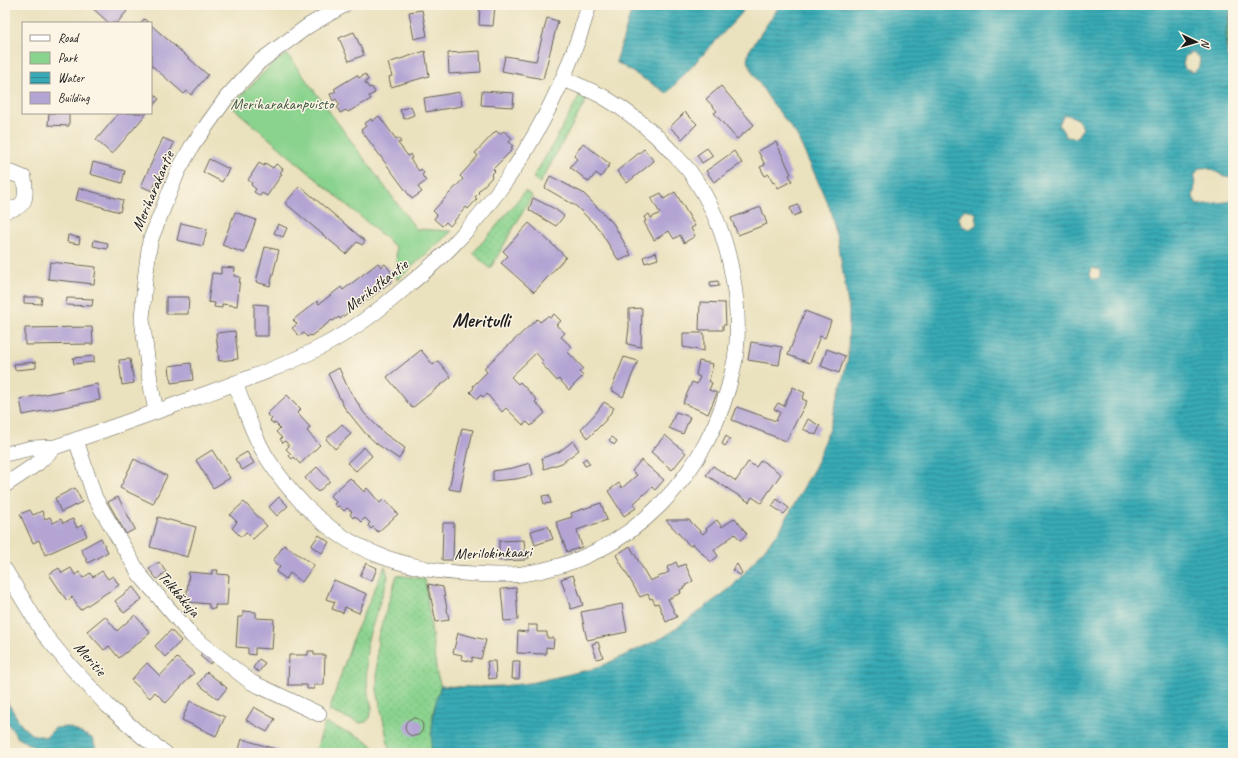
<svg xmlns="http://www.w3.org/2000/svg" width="1238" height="758" viewBox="0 0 1238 758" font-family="Caveat,sans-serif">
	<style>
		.grass { fill: url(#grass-dots); stroke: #537855 }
		.forest { fill: url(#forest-firs); stroke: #46684a }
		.park { fill: #8ad38e; stroke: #537855 }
		.water { fill: url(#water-rules); stroke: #2a6368; fill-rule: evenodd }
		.building { fill: #b3a4d4 }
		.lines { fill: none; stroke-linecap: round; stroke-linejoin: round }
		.minor-casing { stroke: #646155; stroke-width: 16 }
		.minor { stroke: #fff; stroke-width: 15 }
		.labels { text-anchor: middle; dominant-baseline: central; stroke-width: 3; stroke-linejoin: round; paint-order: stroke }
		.park-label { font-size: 16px; fill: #425c44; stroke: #fcf5e5 }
		.street-label { font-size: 16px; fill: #1c1c1c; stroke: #fcf5e5 }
		.district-label { font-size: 20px; font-weight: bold; fill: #1c1c1c; stroke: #fcf5e5 }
	</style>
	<defs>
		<pattern id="grass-dots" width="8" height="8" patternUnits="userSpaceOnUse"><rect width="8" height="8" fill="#8ad38e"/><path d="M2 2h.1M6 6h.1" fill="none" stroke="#76b57a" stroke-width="1.8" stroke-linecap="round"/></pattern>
		<pattern id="forest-firs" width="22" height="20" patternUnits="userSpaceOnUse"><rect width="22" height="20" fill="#6fb579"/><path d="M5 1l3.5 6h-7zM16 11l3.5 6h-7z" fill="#5a9262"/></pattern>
		<pattern id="water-rules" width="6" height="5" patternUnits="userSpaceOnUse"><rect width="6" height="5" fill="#39aab5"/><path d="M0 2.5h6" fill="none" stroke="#2f8a92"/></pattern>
	</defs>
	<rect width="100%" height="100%" fill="#fcf5e5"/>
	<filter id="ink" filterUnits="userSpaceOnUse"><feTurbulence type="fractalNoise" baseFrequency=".025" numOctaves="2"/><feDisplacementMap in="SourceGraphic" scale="8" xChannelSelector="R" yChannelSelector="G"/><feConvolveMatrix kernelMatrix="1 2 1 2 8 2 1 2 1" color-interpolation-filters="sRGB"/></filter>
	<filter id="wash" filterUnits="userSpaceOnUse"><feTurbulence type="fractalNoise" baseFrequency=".012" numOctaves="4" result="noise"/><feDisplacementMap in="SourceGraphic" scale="16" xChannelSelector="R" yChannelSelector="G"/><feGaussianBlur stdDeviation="0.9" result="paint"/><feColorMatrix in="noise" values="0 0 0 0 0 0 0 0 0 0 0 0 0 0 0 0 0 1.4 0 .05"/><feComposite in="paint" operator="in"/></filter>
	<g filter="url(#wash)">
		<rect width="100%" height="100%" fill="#eae1be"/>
		<g class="grass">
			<polygon points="579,96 587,99 540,183 533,178 558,135"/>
			<polygon points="525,191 532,196 490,269 473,253 494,229"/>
			<polygon points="385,566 388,577 368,639 366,662 368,694 372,708 370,718 366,722 360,723 329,711 353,638"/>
			<polygon points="397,575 425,579 437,675 441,686 433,712 431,753 390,753 377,690 377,655 378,637"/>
			<polygon points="325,723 362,738 371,744 378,753 315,753"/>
		</g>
		<polygon class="forest" points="1233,8 1233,60 1230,56 1225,36"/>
		<polygon class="park" points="287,54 416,229 452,231 397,280 396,247 231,106 269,67"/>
		<g class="water">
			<polygon points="633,5 746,5 741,14 667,93 616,62"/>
			<path d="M780 5H1232C1225 31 1222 46 1233 71V177C1217 177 1214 166 1199 168L1194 177 1195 186 1193 197 1197 205 1226 202 1233 199V753H431C432 730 432 707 441 686L472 687 502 686 530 683 561 676 597 668 664 637 732 587 745 572 780 530 816 465 833 417 848 358 849 311 838 240 830 210 817 179 796 134 770 100 754 75 747 61 749 51ZM1193 52 1200 58 1199 67 1194 72 1186 70 1183 65 1185 56ZM1064 115C1073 114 1079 120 1083 128L1076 138 1066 137 1059 124ZM965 209 976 213 977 224 970 229 962 226 958 217ZM1092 268 1100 270V278L1094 279 1090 275Z"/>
			<polygon points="5,698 22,726 31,734 46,737 55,728 68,727 92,738 98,753 55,753 54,750 33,747 17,737 5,719"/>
		</g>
		<g id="blocks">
			<g class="building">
				<polygon points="89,5 120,5 127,11 117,23 109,23"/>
				<polygon points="480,5 495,5 493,26 479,25"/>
				<polygon points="422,10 427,36 414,39 409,12"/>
				<polygon points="547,18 558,21 543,79 502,71 505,56 536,61"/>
				<polygon points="144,19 149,23 141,23"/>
				<polygon points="151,25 208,75 191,95 187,91 184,94 151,65"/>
				<polygon points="354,32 364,55 349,61 339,38"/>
				<polygon points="425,51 429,76 391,87 389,77 392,76 388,63"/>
				<polygon points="480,51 481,72 449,74 448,53"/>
				<polygon points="365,74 368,80 365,82 369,88 372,87 375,93 369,96 371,99 348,112 346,110 340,113 337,107 340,105 336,99 333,101 330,94 336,91 334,89 357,75 359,78"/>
				<polygon points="721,86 754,125 737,139 714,113 717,111 706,99"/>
				<polygon points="482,91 514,93 513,107 481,105"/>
				<polygon points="151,92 159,99 151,108"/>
				<polygon points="460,92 462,106 426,112 424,98"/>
				<polygon points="411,106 414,115 404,119 400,110"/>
				<polygon points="685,112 697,124 682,139 670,127"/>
				<polygon points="49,113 69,113 69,126 48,125"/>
				<polygon points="119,113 147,113 112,154 96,140"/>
				<polygon points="379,116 396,139 398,138 401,142 398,143 408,156 410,154 412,158 410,159 419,171 421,169 424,173 422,175 426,181 418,187 422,192 412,199 361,130 366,126 364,124 371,119 372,121"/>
				<polygon points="496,131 500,134 504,131 512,138 509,142 513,146 511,147 513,149 493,169 495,171 491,175 492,177 478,192 479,193 475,197 477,199 468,209 466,207 450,226 446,222 442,226 434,219 437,215 433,211 463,179 460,176 478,156 475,153"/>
				<polygon points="163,138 174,143 152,191 141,186"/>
				<polygon points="776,142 791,174 789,175 792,181 778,188 775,182 773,183 769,174 765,176 760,167 765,165 758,151"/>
				<polygon points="583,143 610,164 601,177 596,173 589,182 570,167 577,159 574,156"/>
				<polygon points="707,148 713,156 702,163 697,155"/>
				<polygon points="644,149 654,161 627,183 617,171"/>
				<polygon points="734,151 742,163 714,182 706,171"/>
				<polygon points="209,159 229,169 222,182 203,172"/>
				<polygon points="93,162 125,171 122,183 90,174"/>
				<polygon points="259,163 264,166 265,163 273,168 276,164 283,169 280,173 282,174 267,196 262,193 260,196 254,192 256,189 251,185 252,183 248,180"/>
				<polygon points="550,176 583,193 613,223 631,255 619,261 599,229 576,206 545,188"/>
				<polygon points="300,186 365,241 362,245 357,242 346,254 285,203"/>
				<polygon points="79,188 123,200 120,212 76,200"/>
				<polygon points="675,192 695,226 691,228 695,236 684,243 680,235 674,239 669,231 654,240 644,222 646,221 644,217 649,214 651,218 660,213 651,198 661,193 664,199"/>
				<polygon points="533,198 555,209 564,216 556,226 529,210"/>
				<polygon points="798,205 801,213 793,216 790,208"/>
				<polygon points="761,207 767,224 738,235 731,218"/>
				<polygon points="235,212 256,220 244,253 222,245"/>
				<polygon points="181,223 207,229 203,246 177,240"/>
				<polygon points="529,223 566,257 534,292 501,263 508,256 503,251"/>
				<polygon points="278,224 287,228 283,237 274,233"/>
				<polygon points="68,235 80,238 79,244 67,242"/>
				<polygon points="94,240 108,243 107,249 93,246"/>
				<polygon points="265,247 279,250 270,286 256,282"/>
				<polygon points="656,252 658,259 645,263 643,257"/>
				<polygon points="50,262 96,267 94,284 48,279"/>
				<polygon points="378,263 381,267 385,264 392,273 388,276 392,281 357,308 356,306 340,319 339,317 333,321 332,320 311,336 310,335 307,337 304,333 299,336 292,328 297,324 293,320 317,301 319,304 341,287 343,290"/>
				<polygon points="221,267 235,268 234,276 240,277 237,306 222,304 222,308 214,307 215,303 208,302 212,273 221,274"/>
				<polygon points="718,281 719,286 711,287 710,282"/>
				<polygon points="24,297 42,297 41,304 24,303"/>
				<polygon points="166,297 189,297 188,314 166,314"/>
				<polygon points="67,298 93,299 92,306 66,305"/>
				<polygon points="700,302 725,303 726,325 723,325 723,330 699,330"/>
				<polygon points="254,304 268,305 268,336 254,336"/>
				<polygon points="642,308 641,347 627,344 629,327 629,309"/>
				<polygon points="805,311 831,321 825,338 820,336 810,363 788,355"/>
				<polygon points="554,314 561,321 556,325 565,333 561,337 572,347 567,351 583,368 579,372 583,376 569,390 559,379 557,381 541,363 543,361 536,353 511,377 518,384 520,382 537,400 535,402 545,413 531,426 527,422 523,425 506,408 502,412 487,394 483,397 481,395 477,399 470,392 474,388 473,386 487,372 484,368 537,319 540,322 548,316 550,318"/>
				<polygon points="92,327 93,344 25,345 25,328"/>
				<polygon points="235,331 238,359 219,361 216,333"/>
				<polygon points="683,333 704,333 704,351 683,347"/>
				<polygon points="751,342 782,347 779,365 748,360"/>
				<polygon points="827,349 845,356 839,373 821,366"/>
				<polygon points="421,350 433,365 438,361 451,377 412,408 387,377"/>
				<polygon points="94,356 94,362 74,364 73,358"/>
				<polygon points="624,357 638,361 623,397 611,390"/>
				<polygon points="130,359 134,383 122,385 119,360"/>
				<polygon points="699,361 713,364 709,381 712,383 709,390 717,393 708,414 683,403 692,382 697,384 700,377 696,375"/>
				<polygon points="36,362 36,368 15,370 14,364"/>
				<polygon points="191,363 193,380 171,383 169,366"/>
				<polygon points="339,368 347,386 364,413 385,434 405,448 399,459 377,444 365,433 344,407 328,374"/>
				<polygon points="97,384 100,400 23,415 20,399"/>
				<polygon points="793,387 805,393 802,399 807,401 786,441 732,420 737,407 776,421 780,412 774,409 778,403 784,406"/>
				<polygon points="287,395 301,409 297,413 310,427 307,431 320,445 300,464 294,457 292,459 289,456 291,454 286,449 289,446 285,441 283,443 280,439 282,438 276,432 280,428 275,423 274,424 270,421 272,419 267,414"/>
				<polygon points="604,402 614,408 605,421 588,438 581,429 596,413"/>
				<polygon points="676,412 690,417 683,434 669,428"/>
				<polygon points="808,419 820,426 816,435 803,429"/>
				<polygon points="342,424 351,434 335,449 326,439"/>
				<polygon points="462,428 473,430 460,491 449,489"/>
				<polygon points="665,435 686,453 672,470 651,452"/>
				<polygon points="726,436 730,439 725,446 722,444"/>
				<polygon points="612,437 617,441 614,445 609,440"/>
				<polygon points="573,441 579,450 562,463 544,469 542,458 559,452"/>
				<polygon points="364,447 372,456 356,471 347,463"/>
				<polygon points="212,450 230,478 213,488 196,460"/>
				<polygon points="247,452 254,463 242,470 235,459"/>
				<polygon points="586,458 590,464 585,466 582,461"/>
				<polygon points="134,459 167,476 153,504 120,488"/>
				<polygon points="641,460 664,480 655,490 652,487 633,504 636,508 624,516 608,491 619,483 622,488 637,475 632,471"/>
				<polygon points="761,460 781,474 761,503 752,497 749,502 706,475 713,466 736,481 748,462 756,467"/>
				<polygon points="530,463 533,475 516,479 493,481 493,471 513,468"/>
				<polygon points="317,467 330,481 318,492 305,478"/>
				<polygon points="350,478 364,492 367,488 380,503 384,499 398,514 378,532 373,527 371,529 368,525 370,523 365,518 361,522 355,516 353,518 350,514 352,512 347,508 344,511 339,506 337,507 334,504 336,502 330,496"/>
				<polygon points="75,488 82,502 61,512 55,498"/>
				<polygon points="549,495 551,503 544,504 542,496"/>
				<polygon points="118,497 135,529 126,534 108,502"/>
				<polygon points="279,497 288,506 277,516 269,507"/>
				<polygon points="777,499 789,508 784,514 772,506"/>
				<polygon points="244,502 267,526 253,539 246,532 241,537 232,528 237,522 230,515"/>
				<polygon points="601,503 607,520 577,530 582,547 567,552 556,522 572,517 571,513"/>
				<polygon points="30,510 33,515 42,511 45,519 50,517 53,523 61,519 63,523 73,519 77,528 82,525 87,536 45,555 39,540 33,543 20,514"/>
				<polygon points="158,517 196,527 188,557 150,547"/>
				<polygon points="735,518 747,534 740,540 735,534 714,550 718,556 711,562 693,544 690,546 666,520 689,520 703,534 707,530 706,529 717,520 722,527"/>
				<polygon points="443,523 454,523 453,560 442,560"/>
				<polygon points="548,526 553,539 535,545 531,531"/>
				<polygon points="319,535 329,542 322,553 311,546"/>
				<polygon points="101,538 108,552 88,563 81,549"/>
				<polygon points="524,540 525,551 528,551 529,558 525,558 525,560 499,561 499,541"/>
				<polygon points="284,545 314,565 302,582 290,573 286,579 276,572 280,567 273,561"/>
				<polygon points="630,546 650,581 669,572 667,567 676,562 678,567 685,564 693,581 686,585 687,586 680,590 681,593 668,599 677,617 666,622 658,603 655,604 652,598 650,599 648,594 640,597 616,555"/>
				<polygon points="159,562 166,572 157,579 149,569"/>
				<polygon points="366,563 377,568 372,581 360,576"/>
				<polygon points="737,564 742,573 740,575 732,570"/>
				<polygon points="59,568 62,573 71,568 75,575 79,572 83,578 90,573 93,577 102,571 108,579 113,576 119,585 80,610 72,597 67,601 49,574"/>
				<polygon points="212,570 218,570 217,574 229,575 227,605 215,605 215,609 209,608 209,604 186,602 189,572 212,574"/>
				<polygon points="573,575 583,605 571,609 561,579"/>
				<polygon points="334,580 367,594 359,613 345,607 343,613 332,609 335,602 326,599"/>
				<polygon points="428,584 443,587 449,620 436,622"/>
				<polygon points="133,587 142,599 124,613 115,601"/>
				<polygon points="516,588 518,620 504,621 501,589"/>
				<polygon points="622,604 627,632 587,640 581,612"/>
				<polygon points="243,611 256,612 256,618 274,619 272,649 255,648 255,655 248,654 248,648 236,647 238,617 243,617"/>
				<polygon points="135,615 150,633 119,658 109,646 104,650 87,631 105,616 117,631"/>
				<polygon points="528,625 537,625 537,632 547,632 547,638 554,638 553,648 546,647 546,654 517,653 518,631 528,632"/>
				<polygon points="171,630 181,641 165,657 155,646"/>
				<polygon points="458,633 486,640 481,659 472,657 472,662 461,659 462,655 453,653"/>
				<polygon points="598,642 603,657 597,659 592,644"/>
				<polygon points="308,651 314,651 314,655 325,655 324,685 314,685 314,689 307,689 307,685 288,685 289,655 308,655"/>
				<polygon points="203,652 213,660 210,664 200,656"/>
				<polygon points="177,658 194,673 166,703 155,692 150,698 131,680 147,663 160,676"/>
				<polygon points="259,659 265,663 259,672 253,668"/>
				<polygon points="487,661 495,661 496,678 489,679"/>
				<polygon points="513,661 520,661 519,679 512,679"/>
				<polygon points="207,672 227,688 218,699 198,684"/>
				<polygon points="190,701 225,717 216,736 182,720"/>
				<polygon points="254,707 275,719 267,732 246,720"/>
				<circle cx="414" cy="727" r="9"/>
				<polygon points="242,739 282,751 281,753 238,753"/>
			</g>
		</g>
	</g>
	<g filter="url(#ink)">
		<use href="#blocks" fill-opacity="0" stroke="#646155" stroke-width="1"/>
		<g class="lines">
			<g class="minor-casing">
				<g id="minor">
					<path d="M5 174 12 173 24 178C27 197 27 208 5 210"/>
					<path d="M235 383C245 409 254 438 269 461 296 502 334 539 381 556 396 562 411 565 427 569 443 572 458 573 474 574 490 575 506 576 522 574 630 560 711 473 733 369 740 340 738 309 733 279 727 241 713 204 690 172 685 165 678 159 672 152 652 130 628 111 602 96 590 90 576 84 563 79"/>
					<polyline points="156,411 150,381 142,319 145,280 150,241 178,171 192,146 227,97 259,62 308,26 344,5"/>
					<polyline points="76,440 95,498 140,575 192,636 251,682 319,714"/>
					<path d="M5 454 32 448 55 447C102 431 150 414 197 397 239 382 283 367 323 346 353 330 381 309 406 287 422 274 439 260 453 245 517 179 564 93 589 5"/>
					<polyline points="5,485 38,463 55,447"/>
					<polyline points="5,570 44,634 72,668 108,706 143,737 165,753"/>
				</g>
			</g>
			<use href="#minor" class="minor"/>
		</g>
	</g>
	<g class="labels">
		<g class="park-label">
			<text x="282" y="104">Meriharakanpuisto</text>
		</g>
		<g class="street-label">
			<text transform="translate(153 191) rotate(-67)">Meriharakantie</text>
			<text transform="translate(376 286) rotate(-38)">Merikotkantie</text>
			<text transform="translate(493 553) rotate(-2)">Merilokinkaari</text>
			<text transform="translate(179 594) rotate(49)">Telkkäkuja</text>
			<text transform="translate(90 659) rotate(48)">Meritie</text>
		</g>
		<g class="district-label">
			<text x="481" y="320">Meritulli</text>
		</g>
	</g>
	<rect width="1238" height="758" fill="none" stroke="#fcf5e5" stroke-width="20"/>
	<rect x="22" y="22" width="130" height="92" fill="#fcf5e5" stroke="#a29e95"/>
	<rect x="30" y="35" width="20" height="6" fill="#ffffff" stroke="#a29e95"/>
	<text x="58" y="42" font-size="12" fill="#1c1c1c">Road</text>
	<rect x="30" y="52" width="20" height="12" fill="#8ad38e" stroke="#a29e95"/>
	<text x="58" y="62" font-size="12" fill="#1c1c1c">Park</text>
	<rect x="30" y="72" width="20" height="12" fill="url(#water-rules)" stroke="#a29e95"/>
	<text x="58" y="82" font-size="12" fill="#1c1c1c">Water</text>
	<rect x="30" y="92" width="20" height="12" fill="#b3a4d4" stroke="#a29e95"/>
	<text x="58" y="102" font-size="12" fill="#1c1c1c">Building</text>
	<g transform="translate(1196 42) rotate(95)" stroke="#fcf5e5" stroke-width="3" paint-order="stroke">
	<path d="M0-3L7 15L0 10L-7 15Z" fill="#1c1c1c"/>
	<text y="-6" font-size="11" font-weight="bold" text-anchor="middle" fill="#1c1c1c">N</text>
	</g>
</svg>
